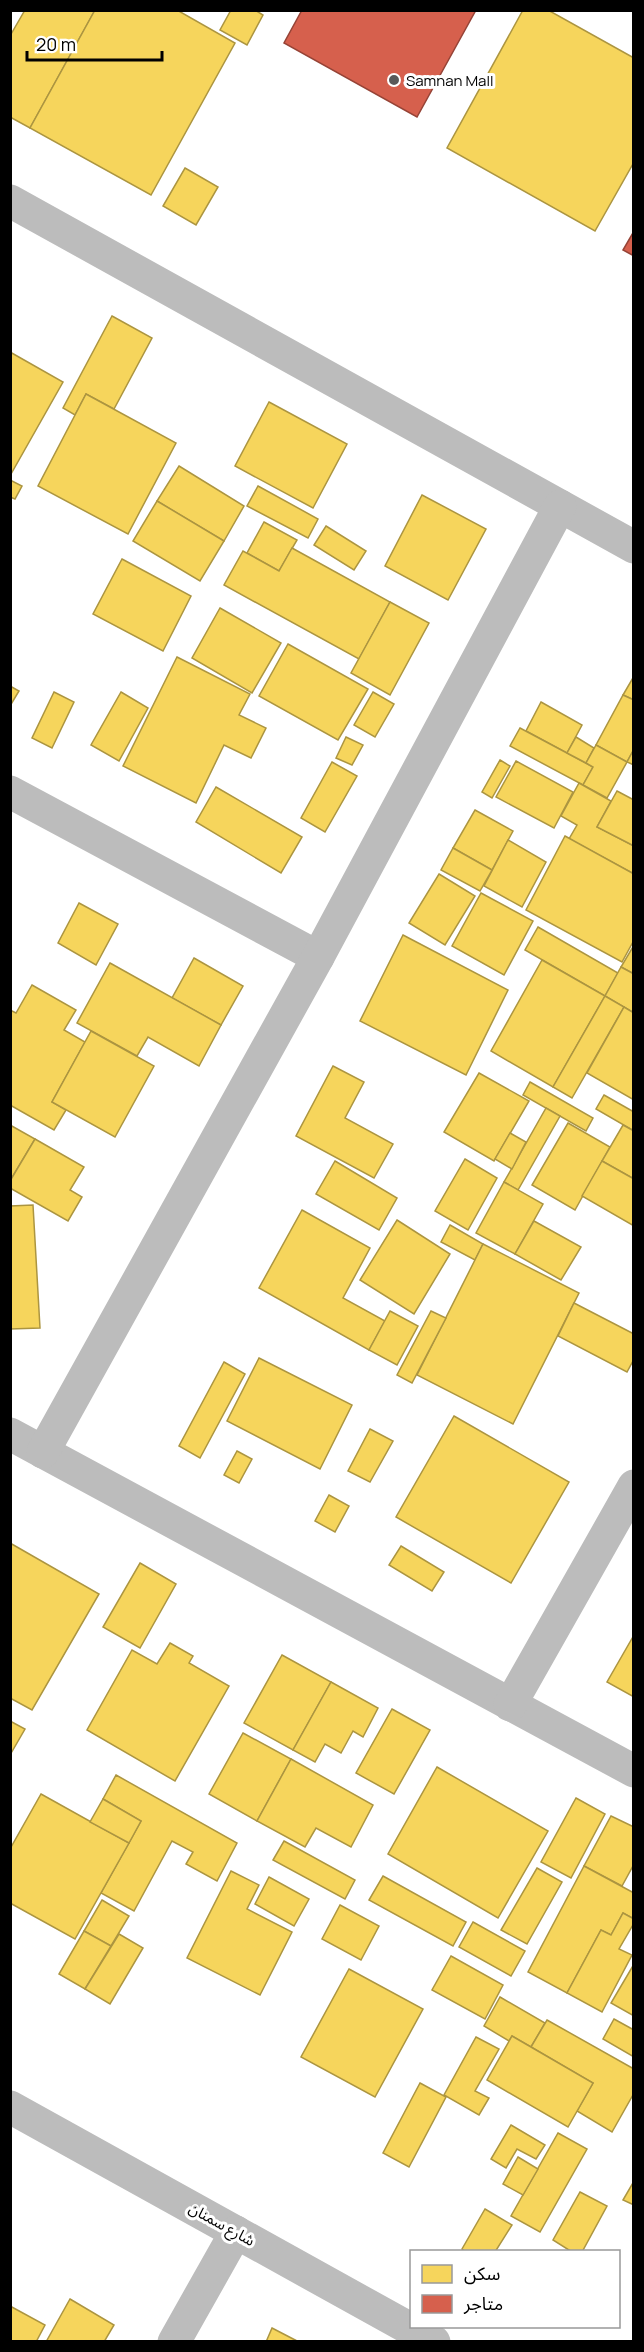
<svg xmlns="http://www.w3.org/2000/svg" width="644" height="2352" viewBox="0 0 644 2352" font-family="Manrope,'Noto Sans Arabic',sans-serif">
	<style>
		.homes { fill: #f6d55c; stroke: #ac9540; stroke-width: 1.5 }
		.shops { fill: #d6604d; stroke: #964336; stroke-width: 1.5 }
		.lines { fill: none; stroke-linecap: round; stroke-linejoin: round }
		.minor { stroke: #bcbcbc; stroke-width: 33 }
		.poi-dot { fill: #595959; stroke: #fff; stroke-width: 2 }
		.labels { text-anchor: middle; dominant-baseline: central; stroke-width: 6; stroke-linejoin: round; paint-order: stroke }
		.poi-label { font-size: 15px; fill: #000; stroke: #fff; text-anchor: start }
		.street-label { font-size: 15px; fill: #000; stroke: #fff }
	</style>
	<rect width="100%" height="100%" fill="#fff"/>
	<g class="homes">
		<polygon points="25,10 95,10 30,128 10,117 10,36"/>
		<polygon points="95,10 177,10 235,43 151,195 30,128"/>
		<polygon points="231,10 255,10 263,15 247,45 220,30"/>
		<polygon points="523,10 548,10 634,58 634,162 595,231 447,148"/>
		<polygon points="185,168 218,187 196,225 163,206"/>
		<polygon points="112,316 152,338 114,409 86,394 75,415 63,408"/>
		<polygon points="10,352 63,382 11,474 10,474"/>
		<polygon points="86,394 176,443 128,534 38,486"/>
		<polygon points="269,402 347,444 313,508 235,466"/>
		<polygon points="179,466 244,506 224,541 157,501"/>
		<polygon points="10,480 22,486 15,499 10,497"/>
		<polygon points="258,486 318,519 308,538 247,506"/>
		<polygon points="422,495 486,529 448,600 385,566"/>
		<polygon points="157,501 224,541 200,581 133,541"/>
		<polygon points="264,522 297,540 279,571 247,553"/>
		<polygon points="326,526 366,551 354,570 314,545"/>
		<polygon points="292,548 390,602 359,659 224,585 243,551 279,571"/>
		<polygon points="122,559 191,596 163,651 93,614"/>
		<polygon points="390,602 429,623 390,695 351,673"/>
		<polygon points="220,608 281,643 252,693 192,658"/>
		<polygon points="288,644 368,689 338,740 259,696"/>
		<polygon points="177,657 250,694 239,715 266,728 251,758 224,745 196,803 123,766"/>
		<polygon points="634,676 634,700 623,695"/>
		<polygon points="10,686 19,691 10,706"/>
		<polygon points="54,692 74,702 52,748 32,738"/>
		<polygon points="121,692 148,708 119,761 91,745"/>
		<polygon points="373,692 394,704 375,737 354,725"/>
		<polygon points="623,695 634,700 634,749 627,762 596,745"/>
		<polygon points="541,702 582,725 567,753 526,731"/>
		<polygon points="520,728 593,767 583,785 510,746"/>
		<polygon points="346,737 363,745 352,765 336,758"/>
		<polygon points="576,737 594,748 586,763 567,753"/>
		<polygon points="596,745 627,762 607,798 583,785 593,767 586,763"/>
		<polygon points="634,749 634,765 627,762"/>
		<polygon points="500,760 510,766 492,798 482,792"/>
		<polygon points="516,761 573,792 554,828 496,797"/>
		<polygon points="332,762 357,776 325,832 301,818"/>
		<polygon points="579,783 611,801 597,827 634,846 634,874 569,839 577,825 561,816"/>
		<polygon points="216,787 302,837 281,873 196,822"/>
		<polygon points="617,791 634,800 634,846 597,827"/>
		<polygon points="475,810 513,831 492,870 453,848"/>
		<polygon points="565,836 634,874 634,940 622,962 526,910"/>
		<polygon points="508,840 546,862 522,907 484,886"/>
		<polygon points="453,848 492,870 480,891 441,870"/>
		<polygon points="439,874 475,896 445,945 409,923"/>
		<polygon points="481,893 533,921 504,975 452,946"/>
		<polygon points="79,903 118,924 96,965 58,943"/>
		<polygon points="538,927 618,973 605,996 525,950"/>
		<polygon points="403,935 508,990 466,1075 360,1021"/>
		<polygon points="634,945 634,974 621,967"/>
		<polygon points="194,958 243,986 221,1025 172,998"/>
		<polygon points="542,960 605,996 553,1087 491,1051"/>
		<polygon points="110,963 221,1025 199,1066 148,1037 137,1056 77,1023"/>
		<polygon points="621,967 634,974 634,1013 605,996"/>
		<polygon points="32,985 76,1010 64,1030 85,1042 52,1102 66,1110 54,1130 10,1105 10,1010 16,1013"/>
		<polygon points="605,996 624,1007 572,1098 553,1087"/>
		<polygon points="624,1007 634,1013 634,1100 587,1073"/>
		<polygon points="91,1031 154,1066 115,1137 52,1102"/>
		<polygon points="333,1066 364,1082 345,1118 393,1144 374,1178 296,1136"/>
		<polygon points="479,1073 529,1101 494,1161 444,1132"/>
		<polygon points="530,1082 593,1118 586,1131 523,1095"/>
		<polygon points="604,1095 634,1112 634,1131 596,1109"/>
		<polygon points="546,1108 560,1116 518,1190 504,1182"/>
		<polygon points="568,1123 610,1147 575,1210 532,1185"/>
		<polygon points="10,1125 35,1139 10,1181"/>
		<polygon points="623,1125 634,1131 634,1179 602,1161"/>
		<polygon points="510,1133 526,1142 512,1169 495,1159"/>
		<polygon points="35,1139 84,1167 70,1190 82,1197 68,1221 10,1188 10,1181"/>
		<polygon points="465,1159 497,1178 468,1230 435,1211"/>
		<polygon points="335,1161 397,1198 379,1230 316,1194"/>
		<polygon points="602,1161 634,1179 634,1226 582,1196"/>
		<polygon points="504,1182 543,1204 515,1254 476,1233"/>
		<polygon points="33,1205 40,1328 10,1329 10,1206"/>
		<polygon points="302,1210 370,1248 343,1298 385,1321 369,1350 259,1288"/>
		<polygon points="397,1220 450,1254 414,1314 360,1280"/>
		<polygon points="534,1221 581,1247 561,1280 515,1254"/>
		<polygon points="450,1225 483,1244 475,1260 441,1242"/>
		<polygon points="483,1244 579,1293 513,1424 417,1375"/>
		<polygon points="574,1303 634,1334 634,1359 627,1372 558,1336"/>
		<polygon points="390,1311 418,1326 397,1365 369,1350"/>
		<polygon points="431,1311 446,1318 412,1383 397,1375"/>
		<polygon points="259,1358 352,1405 320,1469 227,1421"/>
		<polygon points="224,1362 245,1374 200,1458 179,1446"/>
		<polygon points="454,1416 569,1482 511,1583 396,1517"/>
		<polygon points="370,1429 393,1441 370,1482 348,1471"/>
		<polygon points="237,1451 252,1459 239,1483 224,1475"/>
		<polygon points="329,1495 349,1506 335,1532 315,1521"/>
		<polygon points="10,1543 99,1594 32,1710 10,1698"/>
		<polygon points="401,1546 444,1572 432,1591 389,1565"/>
		<polygon points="140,1563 176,1584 140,1648 103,1627"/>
		<polygon points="634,1635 634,1697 607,1682"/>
		<polygon points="170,1643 193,1656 189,1663 229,1686 175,1781 87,1730 132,1650 157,1664"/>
		<polygon points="282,1655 331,1682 293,1750 244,1723"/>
		<polygon points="331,1682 378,1708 363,1737 353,1731 341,1753 325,1744 315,1762 293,1750"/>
		<polygon points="392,1709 430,1730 394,1794 356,1773"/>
		<polygon points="10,1721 25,1729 10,1755"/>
		<polygon points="243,1733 291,1759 257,1821 209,1794"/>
		<polygon points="291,1759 373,1805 351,1847 316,1828 305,1847 257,1821"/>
		<polygon points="437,1767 548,1831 498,1918 388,1854"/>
		<polygon points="116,1775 237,1843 217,1881 186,1864 193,1852 172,1841 134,1911 101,1893 141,1821 103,1799"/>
		<polygon points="41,1794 129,1843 75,1939 10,1903 10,1849"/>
		<polygon points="576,1798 605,1814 571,1878 541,1862"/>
		<polygon points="103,1799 141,1821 129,1843 90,1822"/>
		<polygon points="611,1816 634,1827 634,1864 622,1886 584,1866"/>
		<polygon points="284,1841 355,1880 345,1899 273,1860"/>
		<polygon points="584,1866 634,1893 634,1919 623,1913 611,1935 601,1930 567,1993 528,1972"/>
		<polygon points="537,1868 562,1882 527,1944 501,1930"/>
		<polygon points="231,1871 259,1885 247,1909 292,1932 260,1995 187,1958"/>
		<polygon points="383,1876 466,1922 453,1946 369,1900"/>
		<polygon points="269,1877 309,1899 294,1926 255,1904"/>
		<polygon points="102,1900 129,1916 111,1946 84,1931"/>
		<polygon points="340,1905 379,1926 361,1960 322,1939"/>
		<polygon points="623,1913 634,1919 634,1923 619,1949 632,1955 602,2012 567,1993 601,1930 611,1935"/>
		<polygon points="473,1922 525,1951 511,1976 459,1947"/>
		<polygon points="84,1931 111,1946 85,1989 59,1974"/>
		<polygon points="119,1934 143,1948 110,2004 85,1989"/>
		<polygon points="451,1956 503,1985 485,2019 432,1990"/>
		<polygon points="634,1964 634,2016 611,2003"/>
		<polygon points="349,1969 423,2009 375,2097 301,2057"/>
		<polygon points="500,1997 545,2023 531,2047 512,2036 509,2041 484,2026"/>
		<polygon points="614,2019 634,2030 634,2057 603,2039"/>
		<polygon points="547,2020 634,2069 634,2093 612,2132 577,2111 593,2083 531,2047"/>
		<polygon points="512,2036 593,2083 568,2127 487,2080"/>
		<polygon points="476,2037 499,2049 475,2091 489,2098 479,2115 444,2095"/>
		<polygon points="420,2083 446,2097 409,2167 383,2153"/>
		<polygon points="511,2125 545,2145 536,2159 517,2149 506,2168 491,2159"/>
		<polygon points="558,2133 587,2149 540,2232 511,2216"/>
		<polygon points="518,2157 538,2169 523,2195 503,2184"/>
		<polygon points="634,2181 634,2205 623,2200"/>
		<polygon points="580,2192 607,2206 582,2252 572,2252 553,2240"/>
		<polygon points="485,2209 512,2225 495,2252 466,2252 462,2249"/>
		<polygon points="70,2299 114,2325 104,2342 46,2342"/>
		<polygon points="10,2306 45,2325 36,2342 10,2342"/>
		<polygon points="272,2328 299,2342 266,2342"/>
	</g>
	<g class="shops">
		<polygon points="302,10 476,10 417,117 284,43"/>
		<polygon points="634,231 634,256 623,250"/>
	</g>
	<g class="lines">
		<g class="minor">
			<polyline points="10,201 634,547"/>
			<polyline points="10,792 318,957"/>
			<polyline points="10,1434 634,1771"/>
			<polyline points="43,1452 318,957 560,506"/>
			<polyline points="510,1705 634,1486"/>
			<polyline points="10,2107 434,2342"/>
			<polyline points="174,2342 236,2232"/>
		</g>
	</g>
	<circle class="poi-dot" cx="394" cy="80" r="6"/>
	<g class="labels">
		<g class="poi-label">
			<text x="406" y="80">Samnan Mall</text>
		</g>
		<g class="street-label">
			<text transform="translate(222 2224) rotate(29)">شارع سمنان</text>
		</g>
	</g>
	<rect width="644" height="2352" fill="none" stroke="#000000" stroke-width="24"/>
	<rect x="410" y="2250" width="210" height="78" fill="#ffffff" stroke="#999999" stroke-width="1.5"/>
	<rect x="422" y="2265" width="30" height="18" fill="#f6d55c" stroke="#999999" stroke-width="1.5"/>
	<text x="464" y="2280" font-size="18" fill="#000000">سكن</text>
	<rect x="422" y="2295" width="30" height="18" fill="#d6604d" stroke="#999999" stroke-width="1.5"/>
	<text x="464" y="2310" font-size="18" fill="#000000">متاجر</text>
	<path d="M27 51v9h135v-9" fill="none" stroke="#000000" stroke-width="3"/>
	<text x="36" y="51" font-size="18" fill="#000000" stroke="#ffffff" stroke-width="4.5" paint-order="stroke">20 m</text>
</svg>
